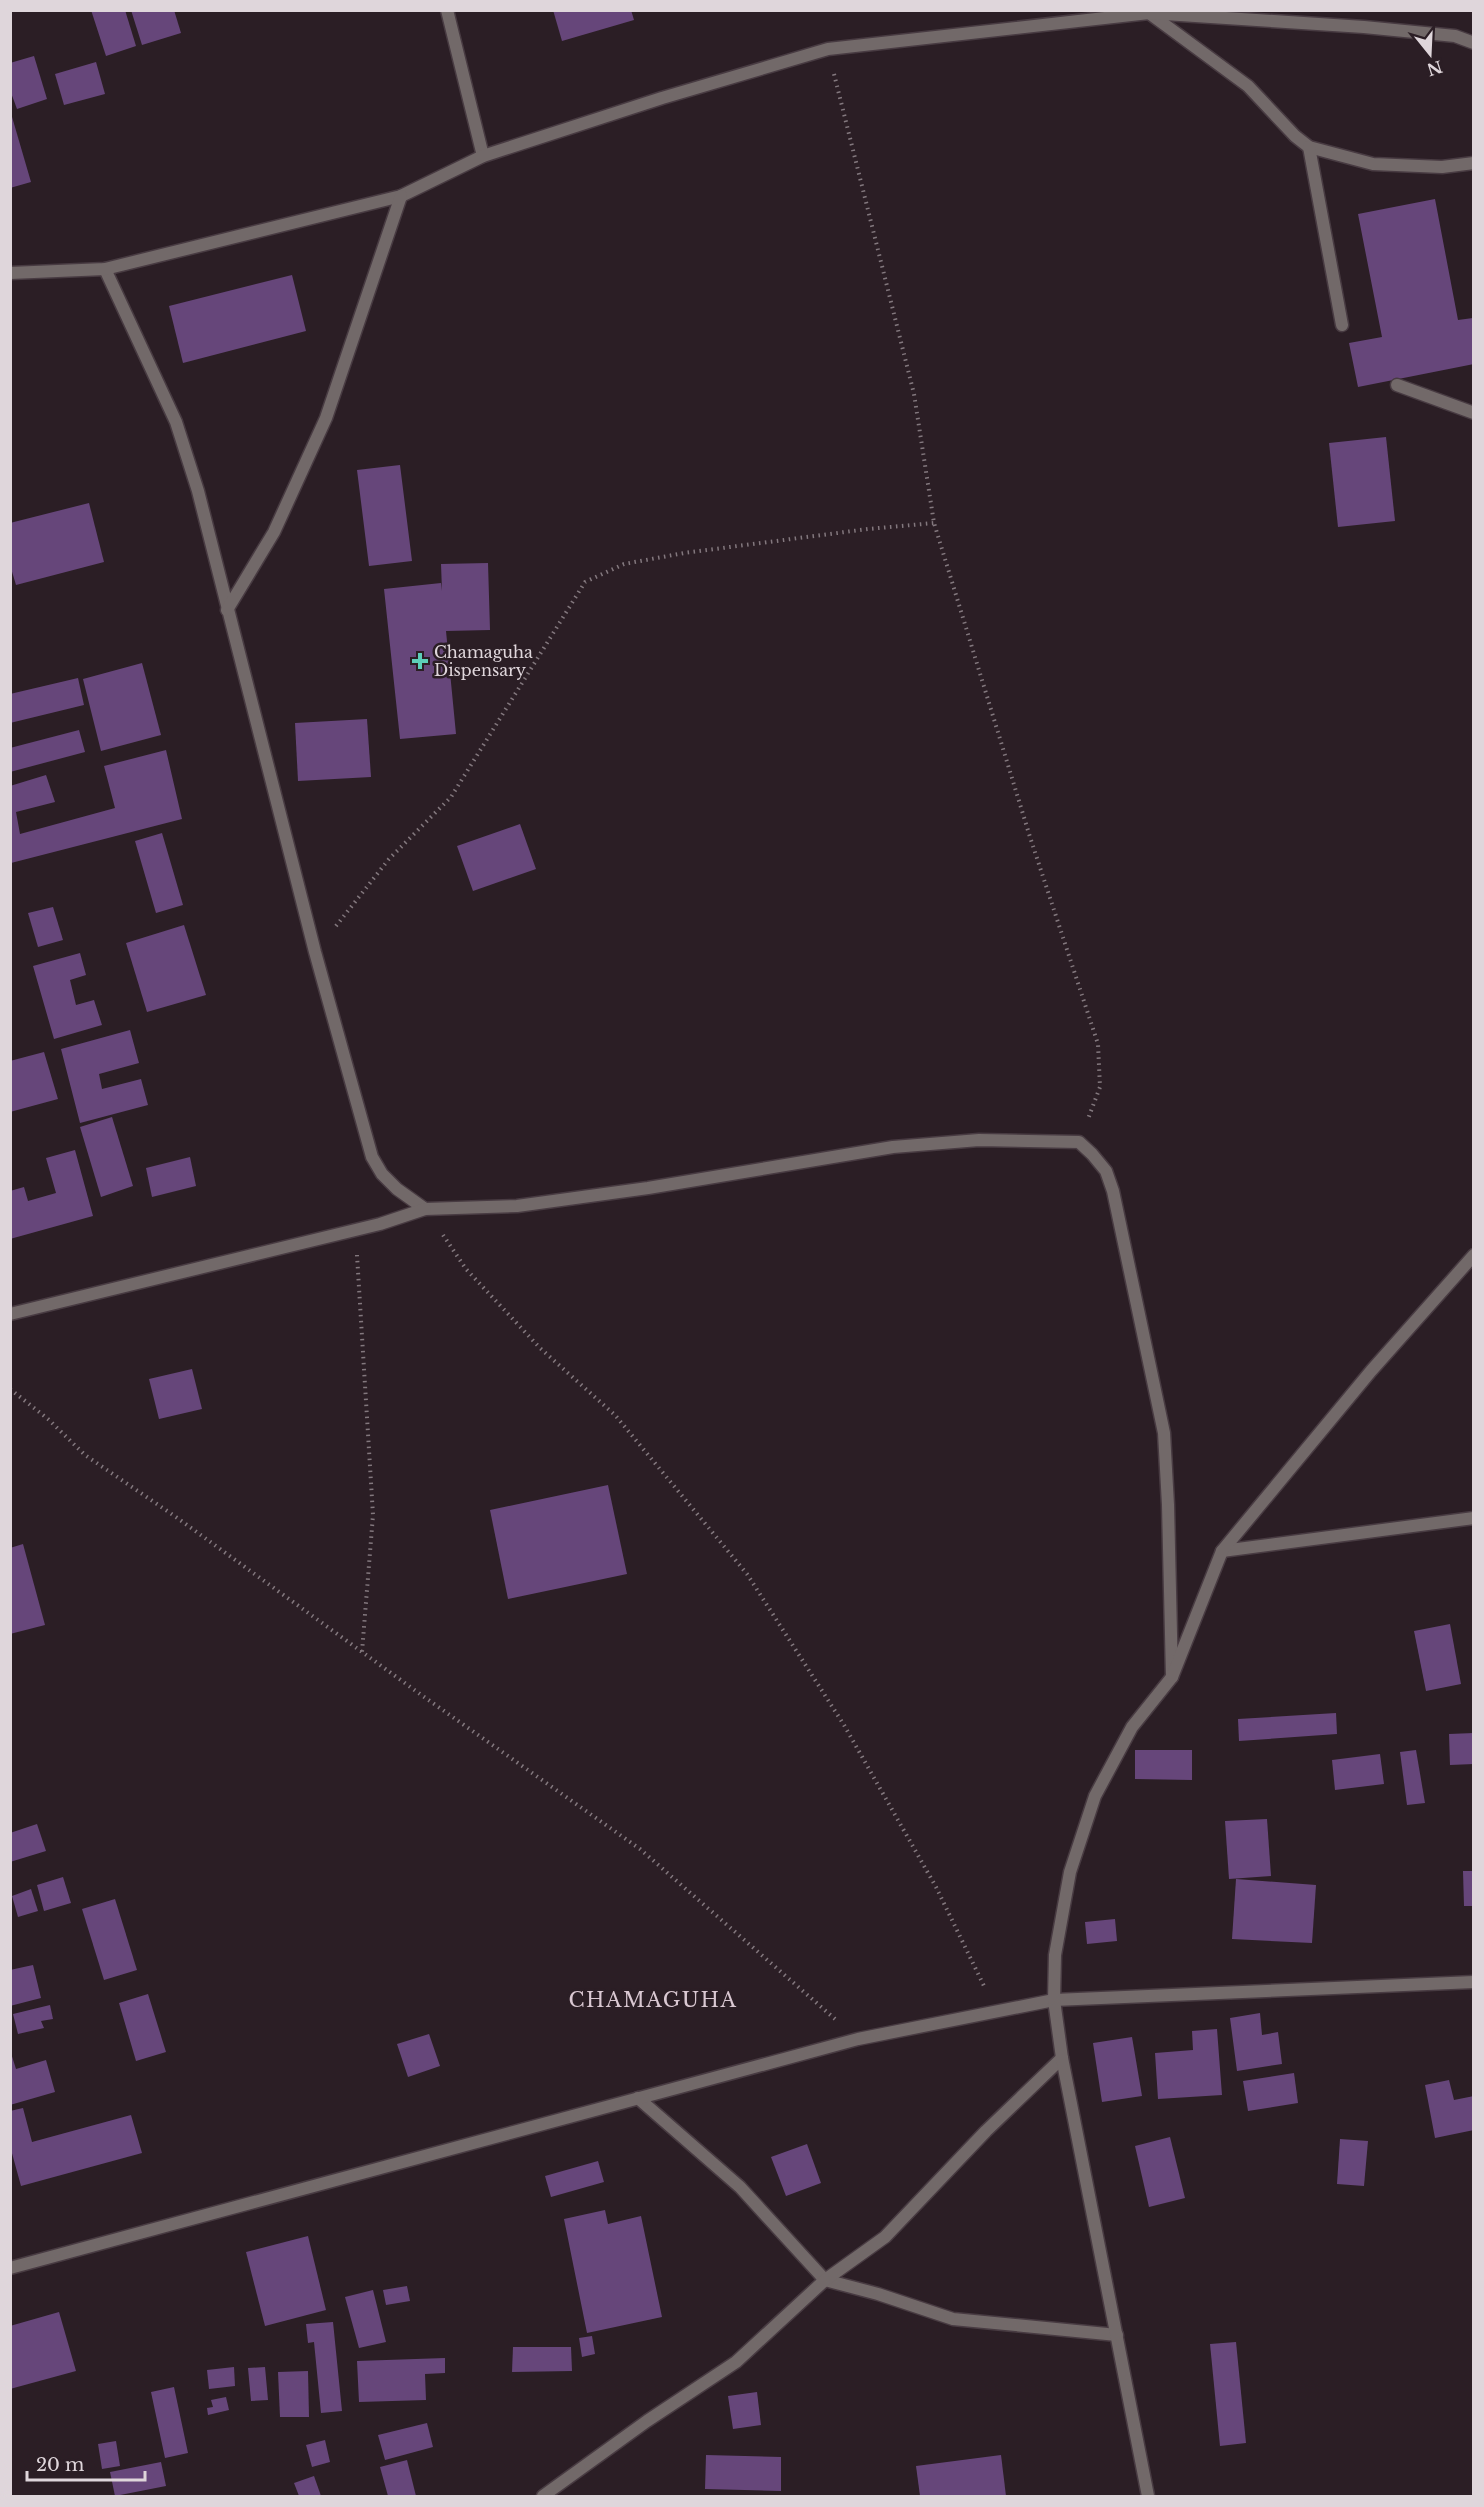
<svg xmlns="http://www.w3.org/2000/svg" width="1484" height="2507" viewBox="0 0 1484 2507" font-family="'Libre Baskerville',serif">
	<style>
		.building { fill: #66467a }
		.lines { fill: none; stroke-linecap: round; stroke-linejoin: round }
		.lane-casing { stroke: #483b42; stroke-width: 15 }
		.street-casing { stroke: #483b42; stroke-width: 15 }
		.path { stroke: #83787e; stroke-width: 4; stroke-dasharray: 1.5 4.5; stroke-linecap: butt }
		.lane { stroke: #726969; stroke-width: 12 }
		.street { stroke: #726969; stroke-width: 12 }
		.poi-dot { fill: #5dceb9; stroke: #2b1e25; stroke-width: 2 }
		.labels { text-anchor: middle; dominant-baseline: central; stroke-width: 5; stroke-linejoin: round; paint-order: stroke }
		.poi-label { font-size: 16px; fill: #dfd6db; stroke: #2b1e25; text-anchor: start }
		.quarter-label { font-size: 20px; letter-spacing: 1.5px; fill: #dac8d2; stroke: #2b1e25 }
	</style>
	<rect width="100%" height="100%" fill="#2b1e25"/>
	<g class="building">
		<polygon points="91,10 125,10 136,46 106,56"/>
		<polygon points="131,10 174,10 181,33 142,45"/>
		<polygon points="553,10 631,10 634,20 562,41"/>
		<polygon points="34,56 47,99 17,109 10,90 10,63"/>
		<polygon points="96,62 105,94 64,105 55,74"/>
		<polygon points="10,110 31,182 10,188"/>
		<polygon points="1435,199 1458,320 1473,318 1474,364 1358,387 1349,343 1382,337 1358,214"/>
		<polygon points="292,275 306,331 183,363 169,306"/>
		<polygon points="1386,437 1395,521 1338,527 1329,443"/>
		<polygon points="400,465 412,561 369,566 357,470"/>
		<polygon points="89,503 104,562 16,585 10,565 10,523"/>
		<polygon points="488,563 490,630 446,631 456,734 400,739 384,589 441,583 442,591 441,564"/>
		<polygon points="142,663 161,735 101,751 83,679"/>
		<polygon points="78,678 84,705 10,723 10,694"/>
		<polygon points="367,719 371,777 298,781 295,723"/>
		<polygon points="79,730 85,752 10,772 10,748"/>
		<polygon points="166,750 182,819 11,863 10,786 46,775 55,802 16,812 20,834 115,808 104,766"/>
		<polygon points="520,824 536,869 473,891 457,846"/>
		<polygon points="162,833 183,905 156,913 135,841"/>
		<polygon points="53,907 63,940 38,947 28,913"/>
		<polygon points="184,925 206,995 147,1012 126,943"/>
		<polygon points="80,953 86,975 70,980 76,1005 94,1000 102,1025 54,1039 33,966"/>
		<polygon points="130,1030 139,1063 99,1074 102,1089 141,1079 148,1105 80,1123 61,1049"/>
		<polygon points="44,1052 58,1099 10,1112 10,1061"/>
		<polygon points="112,1117 133,1186 101,1197 80,1127"/>
		<polygon points="75,1150 93,1216 10,1239 10,1191 24,1187 28,1201 56,1193 46,1158"/>
		<polygon points="190,1157 196,1186 152,1197 146,1168"/>
		<polygon points="192,1369 202,1409 159,1419 149,1379"/>
		<polygon points="608,1485 627,1574 508,1599 490,1510"/>
		<polygon points="23,1544 45,1625 10,1634 10,1548"/>
		<polygon points="1450,1624 1461,1684 1426,1691 1414,1631"/>
		<polygon points="1336,1713 1337,1734 1239,1741 1238,1719"/>
		<polygon points="1474,1733 1474,1764 1450,1765 1449,1734"/>
		<polygon points="1135,1750 1192,1750 1192,1780 1135,1779"/>
		<polygon points="1416,1750 1425,1803 1407,1805 1400,1752"/>
		<polygon points="1380,1754 1384,1784 1335,1790 1332,1760"/>
		<polygon points="1267,1819 1271,1876 1229,1879 1225,1821"/>
		<polygon points="37,1824 46,1851 10,1862 10,1833"/>
		<polygon points="1463,1871 1474,1871 1474,1906 1464,1906"/>
		<polygon points="63,1877 71,1903 44,1911 37,1885"/>
		<polygon points="1236,1879 1316,1885 1312,1943 1232,1939"/>
		<polygon points="31,1889 38,1911 18,1917 12,1896"/>
		<polygon points="115,1899 137,1970 104,1980 82,1909"/>
		<polygon points="1115,1919 1117,1941 1087,1944 1085,1922"/>
		<polygon points="33,1965 41,1998 10,2006 10,1970"/>
		<polygon points="148,1994 166,2052 136,2061 119,2003"/>
		<polygon points="50,2005 53,2019 41,2021 44,2028 18,2034 13,2014"/>
		<polygon points="1260,2013 1262,2035 1278,2032 1282,2064 1237,2071 1230,2018"/>
		<polygon points="1217,2029 1222,2095 1158,2099 1155,2053 1193,2050 1192,2031"/>
		<polygon points="429,2034 440,2066 408,2077 397,2044"/>
		<polygon points="1132,2037 1142,2096 1102,2102 1093,2043"/>
		<polygon points="10,2050 16,2069 46,2060 55,2092 10,2105"/>
		<polygon points="1294,2073 1298,2103 1248,2111 1243,2081"/>
		<polygon points="1449,2080 1454,2100 1474,2096 1474,2130 1435,2138 1425,2085"/>
		<polygon points="23,2108 32,2142 131,2115 142,2153 21,2186 10,2146 10,2111"/>
		<polygon points="1170,2137 1185,2198 1149,2207 1135,2146"/>
		<polygon points="1340,2139 1368,2141 1364,2186 1337,2184"/>
		<polygon points="807,2144 821,2183 786,2196 771,2157"/>
		<polygon points="598,2161 604,2182 551,2197 545,2176"/>
		<polygon points="605,2210 608,2224 641,2216 662,2317 587,2333 564,2219"/>
		<polygon points="308,2236 326,2310 265,2326 246,2252"/>
		<polygon points="407,2286 410,2301 386,2305 383,2290"/>
		<polygon points="373,2290 386,2342 359,2348 345,2297"/>
		<polygon points="59,2312 76,2371 10,2389 10,2326"/>
		<polygon points="333,2322 342,2411 321,2413 314,2342 308,2343 306,2324"/>
		<polygon points="592,2336 595,2354 582,2357 579,2338"/>
		<polygon points="1236,2342 1246,2443 1220,2446 1210,2344"/>
		<polygon points="513,2347 571,2347 572,2371 512,2372"/>
		<polygon points="445,2358 445,2373 425,2374 426,2400 359,2402 357,2361"/>
		<polygon points="234,2367 235,2386 209,2389 207,2370"/>
		<polygon points="265,2367 268,2400 251,2401 248,2368"/>
		<polygon points="308,2371 309,2417 280,2417 278,2372"/>
		<polygon points="174,2387 188,2453 165,2458 151,2392"/>
		<polygon points="757,2392 761,2425 733,2429 728,2396"/>
		<polygon points="226,2397 229,2410 208,2415 207,2408 213,2407 211,2400"/>
		<polygon points="427,2423 433,2447 385,2460 378,2435"/>
		<polygon points="325,2440 330,2462 312,2467 306,2445"/>
		<polygon points="116,2441 120,2466 102,2469 98,2444"/>
		<polygon points="706,2455 781,2457 781,2491 705,2489"/>
		<polygon points="1001,2455 1006,2496 920,2496 916,2466"/>
		<polygon points="407,2460 416,2496 388,2496 380,2467"/>
		<polygon points="161,2462 166,2486 115,2496 110,2472"/>
		<polygon points="314,2476 321,2496 299,2496 294,2483"/>
	</g>
	<g class="lines">
		<g class="lane-casing">
			<g id="lane">
				<polyline points="1149,13 1248,86 1295,136 1309,147 1373,164 1442,167 1474,163"/>
				<polyline points="1309,147 1342,325"/>
				<polyline points="1397,385 1474,413"/>
			</g>
		</g>
		<g class="street-casing">
			<g id="street">
				<polyline points="447,10 483,156"/>
				<polyline points="105,269 176,422 198,491 315,952 372,1157 382,1174 397,1189 425,1209 517,1206 648,1188 893,1147 979,1140 1079,1142 1092,1154 1106,1171 1113,1191 1164,1433 1168,1505 1172,1677"/>
				<polyline points="10,273 105,269 401,196 483,156 662,98 828,49 1149,13 1364,27 1455,36 1474,43"/>
				<polyline points="227,610 274,532 326,418 401,196"/>
				<polyline points="10,1314 380,1224 425,1209"/>
				<polyline points="1222,1551 1474,1518"/>
				<polyline points="638,2098 740,2187 825,2280 878,2294 953,2319 1117,2335"/>
				<polyline points="10,2268 858,2039 1054,2000 1474,1982"/>
				<polyline points="543,2496 647,2421 736,2362 825,2280 885,2237 986,2131 1062,2058"/>
				<polyline points="1148,2496 1062,2058 1054,2000 1055,1955 1070,1872 1095,1796 1132,1727 1172,1677 1222,1551 1371,1371 1474,1255"/>
			</g>
		</g>
		<g class="path">
			<polyline points="834,74 914,394 934,523 1030,837 1098,1044 1100,1087 1088,1119"/>
			<polyline points="336,926 389,859 451,797 585,582 624,564 684,553 868,529 934,523"/>
			<polyline points="443,1235 466,1269 540,1348 615,1415 747,1574 844,1725 936,1887 985,1988"/>
			<polyline points="357,1255 373,1515 362,1652"/>
			<polyline points="10,1389 48,1419 85,1455 176,1517 420,1694 640,1849 835,2019"/>
		</g>
		<use href="#lane" class="lane"/>
		<use href="#street" class="street"/>
	</g>
	<path class="poi-dot" d="M417 652h6v6h6v6h-6v6h-6v-6h-6v-6h6z"/>
	<g class="labels">
		<g class="poi-label">
			<text x="434" y="652">Chamaguha<tspan x="434" dy="18">Dispensary</tspan></text>
		</g>
		<g class="quarter-label">
			<text x="653" y="2000">CHAMAGUHA</text>
		</g>
	</g>
	<rect width="1484" height="2507" fill="none" stroke="#dfd6db" stroke-width="24"/>
	<g transform="translate(1430 54) rotate(162)" stroke="#2b1e25" stroke-width="4.5" paint-order="stroke">
	<path d="M0-4.5L10 22L0 15L-10 22Z" fill="#dfd6db"/>
	<text y="-9" font-size="16" font-weight="bold" text-anchor="middle" fill="#dfd6db">N</text>
	</g>
	<path d="M27 2471v9h118v-9" fill="none" stroke="#dfd6db" stroke-width="3"/>
	<text x="36" y="2471" font-size="18" fill="#dfd6db" stroke="#2b1e25" stroke-width="4.5" paint-order="stroke">20 m</text>
</svg>
